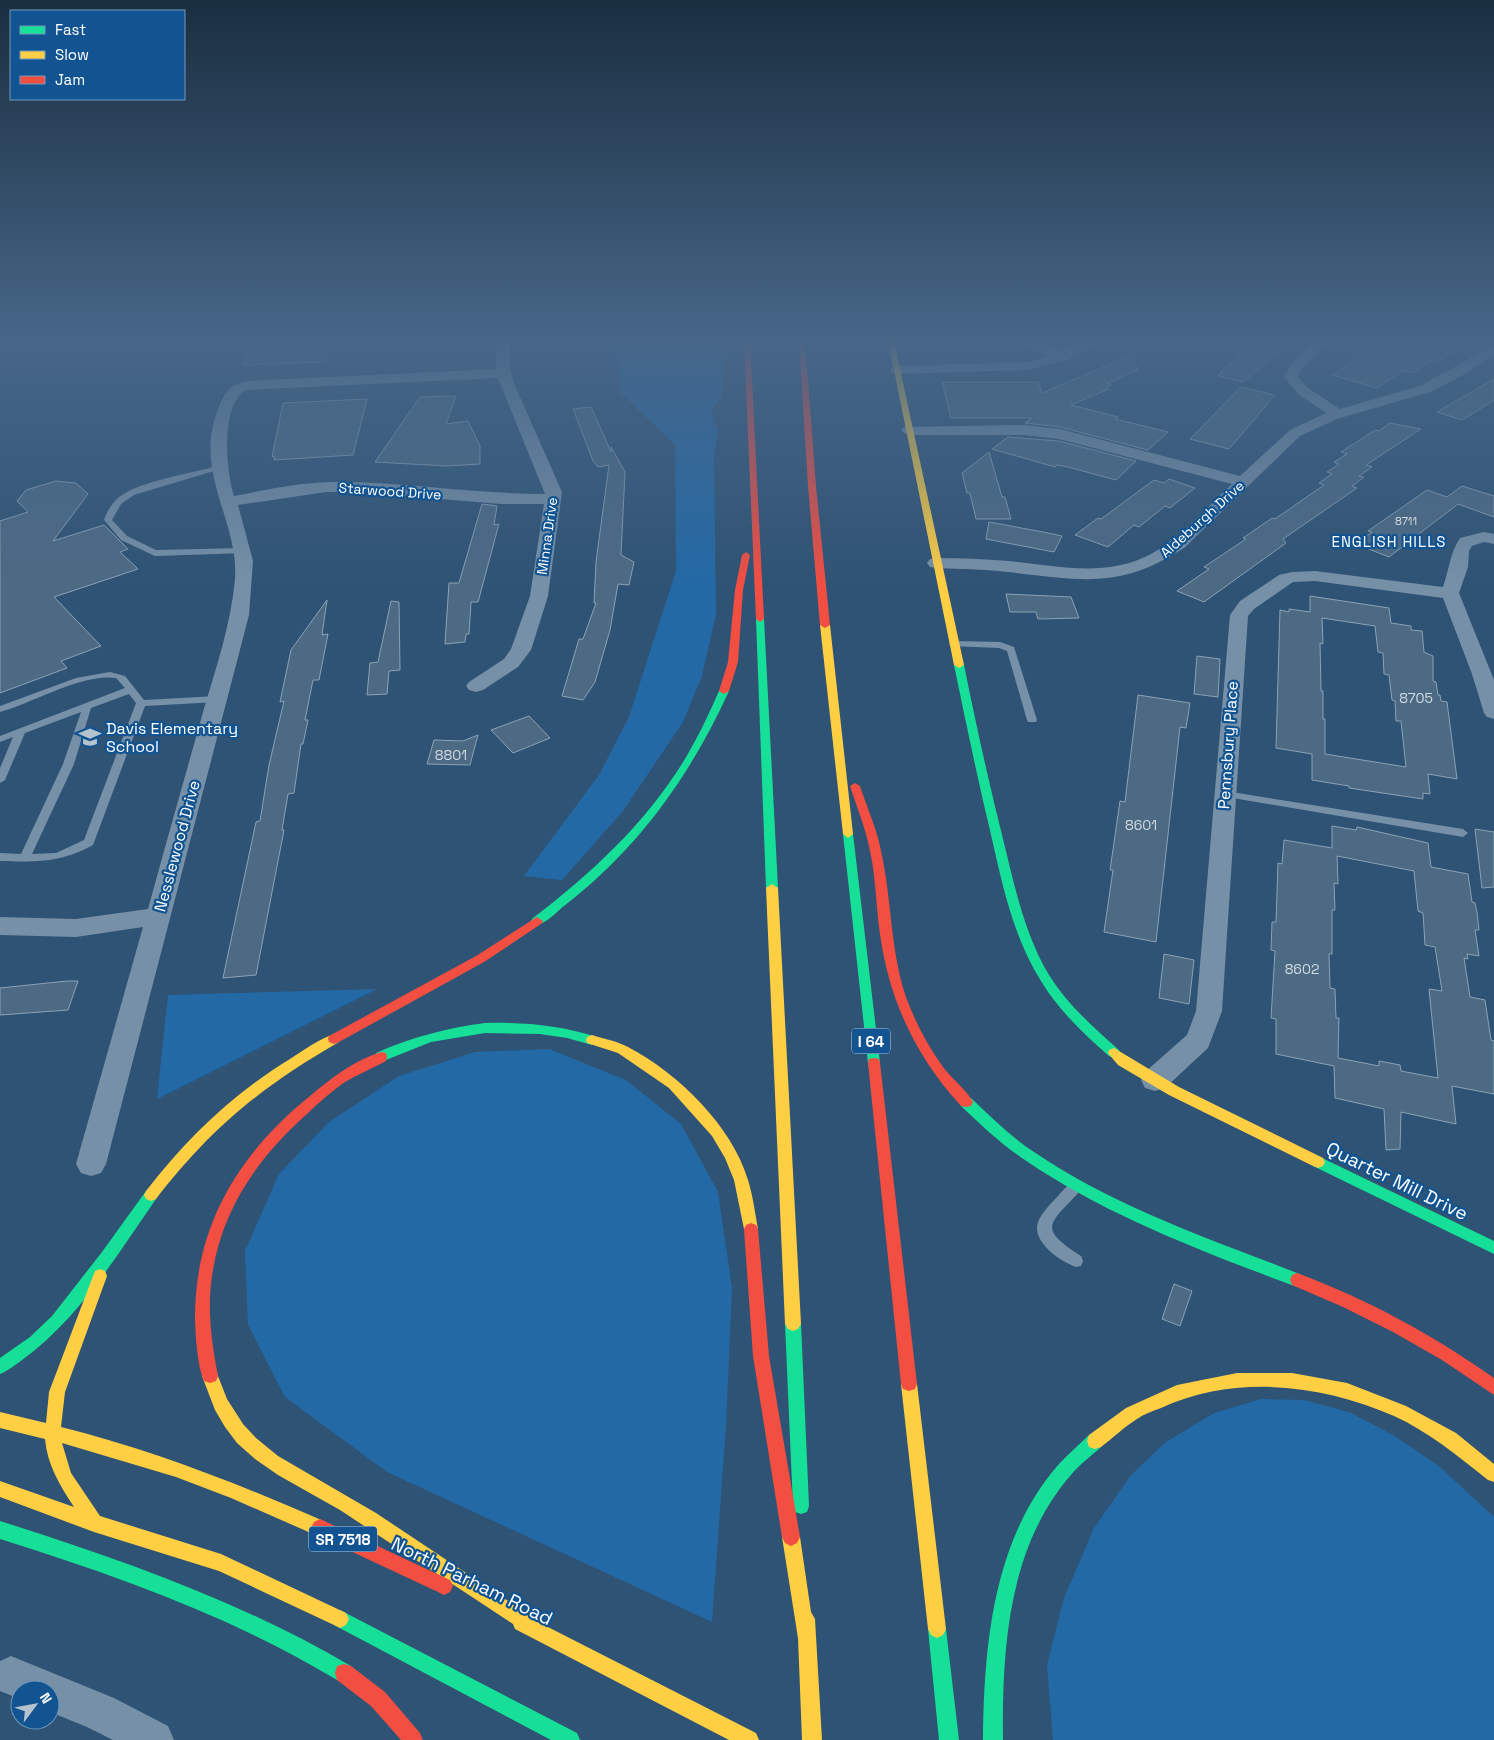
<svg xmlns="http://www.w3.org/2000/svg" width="1494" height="1740" viewBox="0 0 1494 1740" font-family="'Space Grotesk',sans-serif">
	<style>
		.green { fill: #2369a6 }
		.building { fill: #4c6a84; stroke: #8ba2b5; fill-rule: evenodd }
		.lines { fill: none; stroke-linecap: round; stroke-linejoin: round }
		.lane { fill: #7690a7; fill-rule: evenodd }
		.street { fill: #7690a7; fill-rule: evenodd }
		.fast { fill: #16e098; fill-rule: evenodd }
		.slow { fill: #ffcf43; fill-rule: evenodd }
		.jam { fill: #f24e42; fill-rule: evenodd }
		.labels { text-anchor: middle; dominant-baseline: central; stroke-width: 4.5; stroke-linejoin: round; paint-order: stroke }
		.far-number-label { font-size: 11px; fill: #d2dae0 }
		.far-street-label { font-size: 14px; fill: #fff; stroke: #125491 }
		.number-label { font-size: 14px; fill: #d2dae0 }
		.far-neighbourhood-label { font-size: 15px; letter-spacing: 1px; fill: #fff; stroke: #125491 }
		.shield { fill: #125491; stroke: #b8ccde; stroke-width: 1 }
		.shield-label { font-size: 15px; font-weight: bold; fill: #fff }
		.poi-label { font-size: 16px; fill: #fff; stroke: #125491; text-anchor: start }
		.street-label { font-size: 16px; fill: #fff; stroke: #125491 }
		.near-street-label { font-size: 19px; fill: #fff; stroke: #125491 }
	</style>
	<rect width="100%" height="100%" fill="#2f5374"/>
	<g class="green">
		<polygon points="615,341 725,341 721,397 711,411 718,432 714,456 716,614 702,676 683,722 623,811 562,880 524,876 599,775 629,717 676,571 675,445 621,393"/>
		<polygon points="377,989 157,1099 168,995"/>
		<polygon points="549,1049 626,1080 681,1124 718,1192 732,1288 726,1425 712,1622 387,1472 285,1397 248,1325 245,1251 279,1174 329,1122 399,1076 475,1052"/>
		<polygon points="1262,1399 1305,1400 1351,1413 1393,1435 1439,1466 1494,1517 1494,1740 1053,1740 1047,1665 1064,1598 1094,1528 1131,1475 1166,1442 1214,1413"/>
	</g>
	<g class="building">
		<polygon points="252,341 272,341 271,344 332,342 325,362 243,365"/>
		<polygon points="1262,341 1291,341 1243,382 1218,376 1222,373 1220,372 1248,349 1252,350"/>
		<polygon points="1385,341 1433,341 1459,348 1439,361 1434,359 1413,373 1404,370 1377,388 1332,375"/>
		<polygon points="1131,355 1138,370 1108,383 1111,385 1105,387 1109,389 1071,405 1118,417 1115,419 1168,432 1148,450 1060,427 1025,423 1032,418 951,418 942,382 1038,382 1042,393"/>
		<polygon points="1494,379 1494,400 1462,420 1437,412"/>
		<polygon points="1241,387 1275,395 1229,449 1190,439"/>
		<polygon points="456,396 446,424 468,421 480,446 480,464 446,466 375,462 420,397"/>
		<polygon points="367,399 353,455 274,460 275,457 272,457 283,403"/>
		<polygon points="591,407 611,452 611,447 625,472 621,555 634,562 629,585 618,584 610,630 595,682 583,700 562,696 579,639 583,639 596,603 594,603 596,562 609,465 598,467 593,461 573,409"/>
		<polygon points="1390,423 1421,429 1366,465 1372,467 1359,476 1364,477 1352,486 1357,488 1283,539 1286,543 1204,602 1177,591 1209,569 1204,567 1246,539 1243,538 1272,518 1275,519 1324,485 1319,483 1332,474 1327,472 1339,464 1334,462 1347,454 1341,452 1375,430 1379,431"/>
		<polygon points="1008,437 1059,441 1136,461 1116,480 1068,467 1057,465 1055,467 992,449"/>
		<polygon points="989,452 1002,497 1005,497 1011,519 976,519 970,493 967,493 962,473"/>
		<polygon points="1169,479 1195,488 1170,508 1165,506 1139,527 1134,525 1108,547 1075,535 1098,518 1101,519 1154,480 1164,483"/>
		<polygon points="56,481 76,483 88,494 53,541 104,525 128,549 120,552 138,569 54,597 101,646 61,661 67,668 0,693 0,521 28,512 17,501 26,490"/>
		<polygon points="1462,486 1494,496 1494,517 1458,504 1389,557 1356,544 1372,532 1368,531 1427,490 1447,497"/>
		<polygon points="482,504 497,506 494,525 499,524 478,602 471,602 469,634 466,634 465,642 445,644 449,583 459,583"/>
		<polygon points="989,522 1043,532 1062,536 1054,552 986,539"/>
		<polygon points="1006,594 1071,597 1079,618 1038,619 1036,612 1010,612"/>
		<path d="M1310 596 1389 608 1391 623 1411 626V630L1422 631 1424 652 1433 656V681L1436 682 1438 695H1440L1441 701 1447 702 1457 779 1428 774 1430 794 1423 793V799L1349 788V786L1312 780V754L1276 748 1280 610 1289 612V609L1310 612ZM1322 618 1375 626 1378 652 1383 653 1384 674 1389 675 1392 700 1395 701 1396 721H1401L1406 767 1325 754V719H1323V691H1321L1320 643 1323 644Z"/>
		<polygon points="327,600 322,635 328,634 319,680 313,680 305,720 308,720 303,744 301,744 294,793 288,794 282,830 284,830 256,975 223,978 256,822 260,821 269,765 284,701 280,702 291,650"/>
		<polygon points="391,601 399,602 400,670 389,671 387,694 367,695 370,663 378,662"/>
		<polygon points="1197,656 1220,659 1218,697 1194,694"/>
		<polygon points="1138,695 1190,703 1186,728 1180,727 1156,942 1104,932 1113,870 1110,870 1120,801 1125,802"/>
		<polygon points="529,716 550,738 513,753 491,730"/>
		<polygon points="478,735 470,765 427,764 434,740 463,741"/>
		<path d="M1332 826 1356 830 1357 827 1428 843 1431 867 1468 874 1472 902 1475 903 1477 912 1479 930H1475L1479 956 1467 954 1468 959 1464 958 1470 997 1485 1000 1491 1040 1494 1041V1094L1452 1086 1456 1124 1401 1112 1400 1149 1386 1150 1384 1109 1335 1098 1334 1066 1276 1054V1019L1271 1018 1275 951 1271 950 1272 922H1276L1278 863 1282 864 1284 840 1332 848ZM1337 856 1414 871 1418 911 1423 913 1425 945 1435 947 1442 991 1429 989 1438 1078 1401 1071 1400 1065 1379 1061V1066L1338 1058 1339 1018H1336L1335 989 1330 988 1329 954H1332V910H1335L1334 883 1338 884Z"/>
		<polygon points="1475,829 1494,832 1494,887 1482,888"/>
		<polygon points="1164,954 1194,960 1189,1004 1159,998"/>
		<polygon points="67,981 78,981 68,1010 0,1015 0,988"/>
		<polygon points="1174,1284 1192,1291 1180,1326 1162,1319"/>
	</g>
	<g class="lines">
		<g class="lane">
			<path d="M217 466 224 468 134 495 121 504 112 520 127 536 156 550 242 548 245 549V553L155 556 121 540 104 520C107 511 112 503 119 497 142 480 190 474 217 466Z"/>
			<polygon points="954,641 1000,642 1014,647 1037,720 1036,722 1028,722 1027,720 1007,651 999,648 951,646 949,644"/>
			<path d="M110 672 125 676 144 700 217 696 222 699 217 702 145 706 93 845C60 863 36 862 0 861V853L21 854 63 764 81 712 25 733 5 780 0 783V768L13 737 0 742V736L125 688 116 678C82 673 33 703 0 712V706L76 678ZM129 694 136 703 84 840 56 853 32 854 74 764 91 708Z"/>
			<polygon points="1225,791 1463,829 1468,833 1463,837 1221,796 1220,794 1221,792"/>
			<path d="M1076 1180 1081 1182 1083 1186 1081 1190C1050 1224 1036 1227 1081 1256L1083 1261 1081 1266 1076 1267C1062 1262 1036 1245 1037 1227 1038 1216 1049 1206 1056 1198 1062 1192 1068 1183 1076 1180Z"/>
		</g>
		<g class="street">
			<path d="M496 341H510V366L513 381 562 492 548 596 531 650 518 667 483 690 476 692 469 690 466 686 469 682 504 659 511 649 530 596 544 504H501L357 492H326L238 505 253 561 249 615 106 1164 101 1173 91 1176 81 1173 76 1164 143 927 76 937 0 935V917L76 919 148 909C166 843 185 777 203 712 216 668 231 624 235 579 239 522 194 473 217 412 228 382 235 382 265 380L496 369ZM498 378 545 494C473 494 401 481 329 482 297 483 265 490 234 496 226 471 220 405 246 390Z"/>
			<polygon points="1022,341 1040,341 1061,351 1083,341 1102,341 1100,344 1067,360 1027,370 897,374 892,373 890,370 892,367 897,366 1027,362 1049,356 1024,344"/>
			<path d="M1315 341H1330L1301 370 1298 377 1308 388 1340 409 1420 386 1494 345V355L1465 374 1430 392 1337 419 1300 436 1184 548C1119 590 1081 580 1008 572 984 569 960 569 936 568L930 567 927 563 930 559 936 558C960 558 984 559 1009 561 1057 566 1106 578 1151 554 1182 537 1206 508 1232 484L1059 439 1024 435H909L904 433 901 430 904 427 1024 425 1060 429 1240 476 1290 430 1326 413 1298 394 1284 377 1290 365Z"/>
			<path d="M1484 532 1494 534V544L1484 542 1472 546 1469 551 1468 567 1459 593 1494 680V719L1487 717 1484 713 1472 674 1443 598 1315 581 1293 582 1254 609 1248 616 1222 1011 1208 1048 1165 1088 1155 1091 1145 1088 1141 1080 1145 1072 1187 1035 1196 1011 1230 615 1240 601 1279 575 1292 572 1315 571 1443 587C1449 570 1450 553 1460 538Z"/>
			<polygon points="11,1656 114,1698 168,1726 174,1740 113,1740 87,1727 50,1712 50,1690 20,1690 20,1699 0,1691 0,1661"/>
		</g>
		<g class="fast">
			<polygon points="760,616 764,619 778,888 772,892 766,888 756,619"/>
			<path d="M959 662 964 665C976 724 989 784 1004 843 1015 888 1025 935 1049 975 1067 1004 1093 1027 1119 1050L1120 1053 1119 1056 1114 1058 1109 1056C1084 1034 1059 1011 1041 981 1014 938 1003 888 992 839 978 781 966 723 954 665Z"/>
			<path d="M724 688 729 691C690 776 639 848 564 906 556 912 544 927 533 924L531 921 533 918C592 873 646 823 685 759 698 737 709 714 719 691Z"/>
			<polygon points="848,830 853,834 880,1063 879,1067 874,1068 869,1067 868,1063 843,834"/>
			<path d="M485 1023C524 1022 560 1025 597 1037L598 1040 597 1043 592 1045 567 1038 540 1034 485 1033 431 1042 381 1062 376 1061 375 1057 376 1053C412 1037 447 1028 485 1023Z"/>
			<path d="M966 1097 971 1098C991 1117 1011 1137 1034 1152 1116 1208 1211 1239 1302 1275L1304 1280 1302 1285 1297 1287C1206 1253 1105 1215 1025 1160 1002 1145 981 1125 961 1106L959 1102 961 1098Z"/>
			<polygon points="1318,1156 1494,1241 1494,1254 1313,1166 1311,1162 1313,1158"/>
			<path d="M151 1189 156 1191 158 1195 156 1199C117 1255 78 1320 22 1360 15 1365 8 1371 0 1374V1358L30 1337 52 1316 102 1252 146 1191Z"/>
			<polygon points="793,1317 798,1319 801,1324 809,1506 807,1512 801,1514 795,1512 793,1506 785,1324 788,1319"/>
			<path d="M1095 1433 1101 1435 1103 1441 1101 1447C1091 1456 1079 1465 1070 1476 1008 1548 1002 1649 1003 1740H983C984 1645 993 1539 1059 1464 1068 1454 1079 1445 1089 1435Z"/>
			<path d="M0 1521C120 1559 242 1602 351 1666L353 1673 351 1680 344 1682 337 1680C233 1617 115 1575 0 1539Z"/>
			<polygon points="340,1610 577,1733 580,1740 551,1740 334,1625 331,1619 334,1613"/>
			<polygon points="937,1620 943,1623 946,1629 959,1740 939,1740 928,1629 931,1623"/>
		</g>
		<g class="slow">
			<polygon points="888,341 894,341 964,665 959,668 954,665"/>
			<polygon points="825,622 830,625 853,834 848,838 843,834 820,625"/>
			<polygon points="772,884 778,888 801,1324 798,1329 793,1331 788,1329 785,1324 766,888"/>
			<path d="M334 1034 339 1036 340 1039 339 1042C261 1087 211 1128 156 1199L151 1201 146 1199 144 1195 146 1191C187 1138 233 1094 290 1059 304 1050 319 1039 334 1034Z"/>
			<path d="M592 1035C604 1039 617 1041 628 1047 678 1073 732 1126 748 1180 753 1196 755 1213 758 1229L756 1233 751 1235 746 1233 744 1229 734 1180 725 1158 712 1136 669 1088 618 1053 587 1043 586 1040 587 1037Z"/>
			<polygon points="1114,1048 1179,1087 1323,1158 1325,1162 1323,1166 1318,1168 1313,1166 1169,1095 1118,1065 1108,1053 1109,1050"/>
			<path d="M100 1269 105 1271 107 1276 65 1392 61 1427C153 1450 239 1484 326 1522L329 1528 326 1534 320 1537 231 1498 176 1477 62 1443 71 1473 100 1516 221 1554 346 1613 349 1619 346 1625 340 1628 334 1625 219 1571 94 1532 0 1497V1481L74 1507C60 1486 47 1464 45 1439L0 1428V1412L46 1423 49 1392 93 1276 95 1271Z"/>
			<polygon points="210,1369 216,1371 227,1399 243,1424 256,1438 278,1456 376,1513 544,1625 756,1733 759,1740 729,1740 515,1629 513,1624 340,1510 278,1475 255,1459 237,1443 225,1427 215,1410 202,1376 204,1371"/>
			<path d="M1237 1373H1292L1347 1383 1406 1406 1456 1433 1494 1464V1482L1488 1480C1458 1456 1429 1432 1394 1416 1321 1384 1235 1374 1161 1408 1153 1411 1144 1414 1137 1419 1124 1427 1113 1438 1101 1447L1095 1449 1089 1447 1087 1441 1089 1435 1126 1408 1177 1385Z"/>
			<polygon points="909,1377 915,1379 917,1384 946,1629 943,1635 937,1638 931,1635 928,1629 901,1384 903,1379"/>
			<polygon points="791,1528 797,1531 800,1537 811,1612 815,1619 822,1740 802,1740 798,1638 782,1537 785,1531"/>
		</g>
		<g class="jam">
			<polygon points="744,341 750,341 764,619 760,622 756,619"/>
			<polygon points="799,341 805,341 816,486 830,625 825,628 820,625 808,486"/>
			<polygon points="746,552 750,555 743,590 738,662 729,691 724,694 719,691 728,662 735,590 742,555"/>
			<path d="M855 783 860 786C867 808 877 829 881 851 892 900 890 949 906 997 915 1022 928 1046 943 1067 952 1079 966 1089 973 1102L971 1106 966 1107 961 1106C916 1057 889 1000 880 934 876 907 876 878 870 851 866 829 857 808 850 786Z"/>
			<polygon points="537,917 543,921 541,924 484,962 339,1042 334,1044 329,1042 328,1039 329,1036 476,956"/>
			<path d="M381 1052 386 1053 387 1057 386 1061C371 1069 356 1075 342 1084 330 1093 318 1103 307 1114 252 1163 214 1221 210 1297 209 1323 213 1350 218 1376L216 1381 210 1383 204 1381C197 1364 196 1340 195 1321 194 1227 238 1154 310 1096 331 1078 355 1060 381 1052Z"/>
			<polygon points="874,1058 879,1059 880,1063 917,1384 915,1389 909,1391 903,1389 901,1384 868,1063 869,1059"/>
			<polygon points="751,1223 756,1225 758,1229 769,1356 800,1537 797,1543 791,1546 785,1543 782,1537 753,1356 744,1229 746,1225"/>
			<path d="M1297 1273C1367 1299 1433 1335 1494 1378V1395L1442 1360 1393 1332 1343 1307 1292 1285 1290 1280 1292 1275Z"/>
			<polygon points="320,1519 450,1580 453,1586 450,1592 444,1595 438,1592 314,1534 311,1528 314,1522"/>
			<polygon points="344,1664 351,1666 385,1692 420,1733 423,1740 401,1740 371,1706 337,1680 335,1673 337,1666"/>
		</g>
	</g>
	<linearGradient id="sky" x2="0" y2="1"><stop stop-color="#1a2e40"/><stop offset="0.58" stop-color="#476688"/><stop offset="1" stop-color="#476688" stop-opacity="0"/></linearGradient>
	<rect width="1494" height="585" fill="url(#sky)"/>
	<defs>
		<g id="school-bare" transform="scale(1.725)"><path d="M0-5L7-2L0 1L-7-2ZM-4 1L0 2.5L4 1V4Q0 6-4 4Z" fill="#b6c3ce" stroke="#125491" stroke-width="2.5" paint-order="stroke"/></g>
	</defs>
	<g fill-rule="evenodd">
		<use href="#school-bare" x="90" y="737"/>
	</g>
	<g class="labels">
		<g class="far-number-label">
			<text x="1406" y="521">8711</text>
		</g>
		<g class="far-street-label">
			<text transform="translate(390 491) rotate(4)">Starwood Drive</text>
			<text transform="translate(1202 519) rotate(-42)">Aldeburgh Drive</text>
			<text transform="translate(547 536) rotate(-82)">Minna Drive</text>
		</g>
		<g class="number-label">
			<text x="1416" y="698">8705</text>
			<text x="451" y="755">8801</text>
			<text x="1141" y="825">8601</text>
			<text x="1302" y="969">8602</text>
		</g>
		<g class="far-neighbourhood-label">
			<text x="1389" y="541">ENGLISH HILLS</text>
		</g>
		<g class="shield">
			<rect x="852" y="1028.5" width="38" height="25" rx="4"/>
			<rect x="309" y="1526.5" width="68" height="25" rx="4"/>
		</g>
		<g class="shield-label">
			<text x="871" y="1041">I 64</text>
			<text x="343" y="1539">SR 7518</text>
		</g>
		<g class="poi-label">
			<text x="106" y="728">Davis Elementary<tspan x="106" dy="18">School</tspan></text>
		</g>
		<g class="street-label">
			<text transform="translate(1228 745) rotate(-86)">Pennsbury Place</text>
			<text transform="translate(177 846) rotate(-75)">Nesslewood Drive</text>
		</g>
		<g class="near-street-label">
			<text transform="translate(1397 1181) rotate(26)">Quarter Mill Drive</text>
			<text transform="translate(472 1581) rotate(26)">North Parham Road</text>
		</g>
	</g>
	<rect x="10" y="10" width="175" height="90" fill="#125491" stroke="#7198bd"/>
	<rect x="20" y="26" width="25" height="8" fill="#16e098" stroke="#7198bd"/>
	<text x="55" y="35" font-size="15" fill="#ffffff">Fast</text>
	<rect x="20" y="51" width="25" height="8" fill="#ffcf43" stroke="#7198bd"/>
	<text x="55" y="60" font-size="15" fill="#ffffff">Slow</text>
	<rect x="20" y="76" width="25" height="8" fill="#f24e42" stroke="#7198bd"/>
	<text x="55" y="85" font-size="15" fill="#ffffff">Jam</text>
	<g transform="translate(35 1705) rotate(58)"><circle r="24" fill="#125491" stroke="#7198bd"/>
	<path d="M0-4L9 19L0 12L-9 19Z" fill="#b6c3ce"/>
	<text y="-8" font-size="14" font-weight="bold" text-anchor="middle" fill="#ffffff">N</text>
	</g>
</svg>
